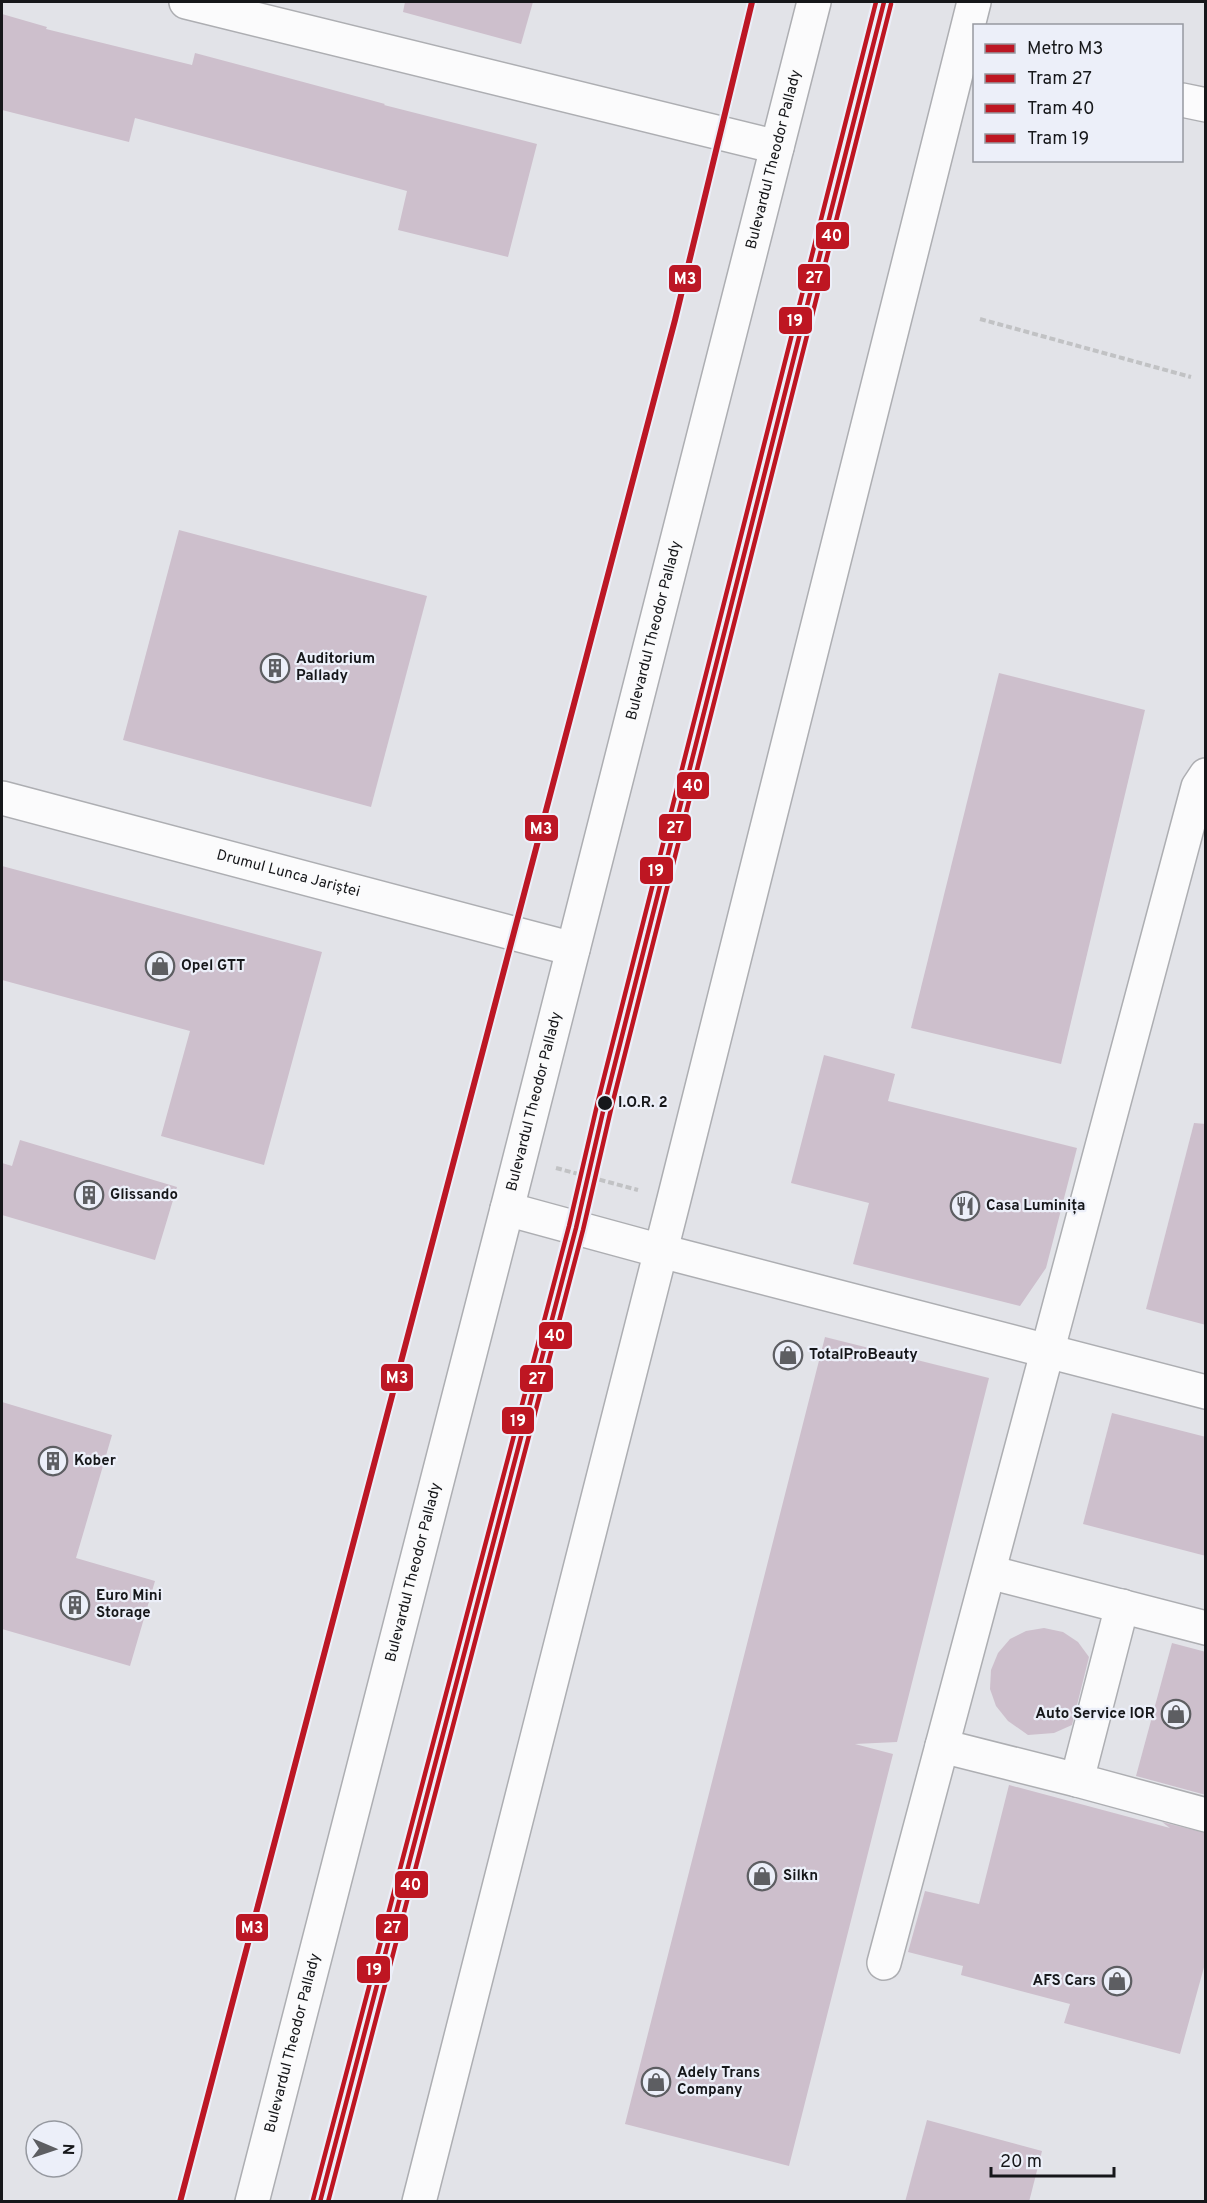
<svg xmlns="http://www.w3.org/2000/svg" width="1207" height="2203" viewBox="0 0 1207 2203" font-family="Overpass,sans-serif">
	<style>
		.building { fill: #cdbfcc }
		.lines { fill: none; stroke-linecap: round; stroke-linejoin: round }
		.minor-casing { stroke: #adaeb2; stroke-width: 36 }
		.major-casing { stroke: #adaeb2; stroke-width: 36 }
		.path { stroke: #c1c2c4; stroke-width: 4; stroke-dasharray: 6 3; stroke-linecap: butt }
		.minor { stroke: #fbfbfc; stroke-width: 33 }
		.major { stroke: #fbfbfc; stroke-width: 33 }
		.tram-1-casing { stroke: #eceff9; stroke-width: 9 }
		.tram-2-casing { stroke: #eceff9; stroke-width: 9 }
		.tram-3-casing { stroke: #eceff9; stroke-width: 9 }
		.tram-1 { stroke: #be1622; stroke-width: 4.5 }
		.tram-2 { stroke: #be1622; stroke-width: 4.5 }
		.tram-3 { stroke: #be1622; stroke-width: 4.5 }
		.metro-1-casing { stroke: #eceff9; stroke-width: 10 }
		.metro-1 { stroke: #bc1725; stroke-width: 6 }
		.stop-dot { fill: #16171a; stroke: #eceff9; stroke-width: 2 }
		.labels { text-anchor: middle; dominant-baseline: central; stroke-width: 4.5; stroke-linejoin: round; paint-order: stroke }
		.street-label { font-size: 15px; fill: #16171a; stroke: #eceff9 }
		.poi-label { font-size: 15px; font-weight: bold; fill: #16171a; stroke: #eceff9; text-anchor: start }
		.stop-label { font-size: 15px; font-weight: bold; fill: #16171a; stroke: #eceff9; text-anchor: start }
		.line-badge { stroke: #eceff9; stroke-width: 2 }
		.badge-label { font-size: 16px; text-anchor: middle; font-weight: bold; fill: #fff }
	</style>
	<rect width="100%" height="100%" fill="#e2e3e8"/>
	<g class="building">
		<polygon points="405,2 533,2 521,44 403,12"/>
		<polygon points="2,14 47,27 46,29 192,65 195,53 385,104 384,105 537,144 508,257 398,230 407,191 135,118 129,142 2,110"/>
		<polygon points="179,530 427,596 371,807 123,740"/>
		<polygon points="999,673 1145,710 1061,1064 911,1028"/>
		<polygon points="2,866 322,952 264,1165 161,1136 190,1031 2,980"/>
		<polygon points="824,1055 895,1074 888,1101 1077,1148 1046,1268 1020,1306 853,1264 869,1203 791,1183"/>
		<polygon points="1194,1123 1206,1124 1206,1325 1146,1309"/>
		<polygon points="20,1140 177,1187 155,1260 2,1215 2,1163 12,1166"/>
		<polygon points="825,1337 989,1378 897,1742 855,1744 893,1754 789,2166 625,2124"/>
		<polygon points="2,1402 112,1435 76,1558 155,1581 130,1666 2,1629"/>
		<polygon points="1112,1413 1206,1437 1206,1556 1083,1524"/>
		<polygon points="1044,1628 1063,1632 1078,1642 1089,1657 1072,1725 1054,1733 1028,1735 1008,1721 996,1706 990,1689 991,1670 998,1653 1010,1639 1026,1631"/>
		<polygon points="1172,1643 1206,1652 1206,1795 1136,1776"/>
		<polygon points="1009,1785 1170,1828 1162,1822 1206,1833 1206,1960 1180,2054 1064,2023 1070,2004 961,1975 963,1966 908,1952 925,1891 979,1904"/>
		<polygon points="927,2120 1042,2151 1029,2202 905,2202"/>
	</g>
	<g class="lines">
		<g class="minor-casing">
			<g id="minor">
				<polyline points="186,2 777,147"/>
				<polyline points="1182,100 1206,105"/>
				<path id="s1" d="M2 798 573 949"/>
				<polyline points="661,1251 1206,1392"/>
				<polyline points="989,1572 1206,1628"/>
				<polyline points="1122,1606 1077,1780 1206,1815"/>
				<polyline points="942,1746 1077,1780"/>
				<polyline points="884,1963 1198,787 1206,775"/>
			</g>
		</g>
		<g class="major-casing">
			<g id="major">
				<polyline points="507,1209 661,1251"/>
				<path id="s2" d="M252 2202 507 1209 814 2"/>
				<polyline points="419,2202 674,1199 974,2"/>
			</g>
		</g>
		<g class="path">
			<polyline points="980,319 1191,377"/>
			<polyline points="556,1168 638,1190"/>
		</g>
		<use href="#minor" class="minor"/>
		<use href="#major" class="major"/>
		<g class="tram-1-casing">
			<polyline id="tram-1" points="320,2202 576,1228 605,1103 884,2"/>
		</g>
		<g class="tram-2-casing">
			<polyline id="tram-2" points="328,2202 583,1230 612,1105 891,4"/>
		</g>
		<g class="tram-3-casing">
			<polyline id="tram-3" points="313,2200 569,1226 598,1101 876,2"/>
		</g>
		<use href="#tram-1" class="tram-1"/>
		<use href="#tram-2" class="tram-2"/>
		<use href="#tram-3" class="tram-3"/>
		<g class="metro-1-casing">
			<polyline id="metro-1" points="180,2202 675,320 752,2"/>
		</g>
		<use href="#metro-1" class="metro-1"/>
	</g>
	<defs>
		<g id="building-ring" transform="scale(1.5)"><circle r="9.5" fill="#eceff9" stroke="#5d5e62" stroke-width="1.5"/><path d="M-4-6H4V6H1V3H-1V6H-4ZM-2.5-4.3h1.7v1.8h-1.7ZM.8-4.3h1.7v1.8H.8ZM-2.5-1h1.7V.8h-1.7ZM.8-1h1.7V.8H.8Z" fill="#5d5e62"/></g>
		<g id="shop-ring" transform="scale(1.5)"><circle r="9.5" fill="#eceff9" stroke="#5d5e62" stroke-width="1.5"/><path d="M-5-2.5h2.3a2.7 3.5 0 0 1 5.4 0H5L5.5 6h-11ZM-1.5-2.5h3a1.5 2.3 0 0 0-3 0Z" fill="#5d5e62"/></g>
		<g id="restaurant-ring" transform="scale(1.5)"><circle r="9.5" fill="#eceff9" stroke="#5d5e62" stroke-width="1.5"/><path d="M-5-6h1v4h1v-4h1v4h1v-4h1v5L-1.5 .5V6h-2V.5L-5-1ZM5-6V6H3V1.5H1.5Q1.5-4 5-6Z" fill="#5d5e62"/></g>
	</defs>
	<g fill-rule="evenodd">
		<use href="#building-ring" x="275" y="668"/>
		<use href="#shop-ring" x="160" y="966"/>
		<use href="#building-ring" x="89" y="1195"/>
		<use href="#restaurant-ring" x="965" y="1206"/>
		<use href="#shop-ring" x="788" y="1355"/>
		<use href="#building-ring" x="53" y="1461"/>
		<use href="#building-ring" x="75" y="1605"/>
		<use href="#shop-ring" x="1176" y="1714"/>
		<use href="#shop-ring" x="762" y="1876"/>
		<use href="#shop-ring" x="1117" y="1981"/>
		<use href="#shop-ring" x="656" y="2082"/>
	</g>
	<circle class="stop-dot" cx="605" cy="1103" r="8"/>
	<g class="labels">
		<g class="street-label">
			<text stroke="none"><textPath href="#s2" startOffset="2108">Bulevardul Theodor Pallady</textPath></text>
			<text stroke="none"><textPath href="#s2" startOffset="1622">Bulevardul Theodor Pallady</textPath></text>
			<text stroke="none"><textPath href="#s1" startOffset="296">Drumul Lunca Jariștei</textPath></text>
			<text stroke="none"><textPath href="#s2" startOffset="1136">Bulevardul Theodor Pallady</textPath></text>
			<text stroke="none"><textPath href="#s2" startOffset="650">Bulevardul Theodor Pallady</textPath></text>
			<text stroke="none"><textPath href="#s2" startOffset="164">Bulevardul Theodor Pallady</textPath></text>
		</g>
		<g class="poi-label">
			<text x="296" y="659">Auditorium<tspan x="296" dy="17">Pallady</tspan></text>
			<text x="181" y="966">Opel GTT</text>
			<text x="110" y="1195">Glissando</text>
			<text x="986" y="1206">Casa Luminița</text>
			<text x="809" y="1355">TotalProBeauty</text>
			<text x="74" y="1461">Kober</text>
			<text x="96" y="1596">Euro Mini<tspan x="96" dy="17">Storage</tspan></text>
			<text x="1155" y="1714" text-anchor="end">Auto Service IOR</text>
			<text x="783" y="1876">Silkn</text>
			<text x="1096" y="1981" text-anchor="end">AFS Cars</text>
			<text x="677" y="2073">Adely Trans<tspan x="677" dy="17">Company</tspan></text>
		</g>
		<g class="stop-label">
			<text x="618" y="1103">I.O.R. 2</text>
		</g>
	</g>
	<g class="line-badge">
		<rect x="815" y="221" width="35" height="29" rx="6" fill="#be1622"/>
		<rect x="797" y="263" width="34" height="29" rx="6" fill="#be1622"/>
		<rect x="668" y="264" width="34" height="29" rx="6" fill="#bc1725"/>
		<rect x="778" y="306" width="35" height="29" rx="6" fill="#be1622"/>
		<rect x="676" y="771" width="34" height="29" rx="6" fill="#be1622"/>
		<rect x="658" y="813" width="34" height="29" rx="6" fill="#be1622"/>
		<rect x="524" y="814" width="35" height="28" rx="6" fill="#bc1725"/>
		<rect x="639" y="856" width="35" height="29" rx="6" fill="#be1622"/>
		<rect x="538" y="1321" width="35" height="29" rx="6" fill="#be1622"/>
		<rect x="380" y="1363" width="34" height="29" rx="6" fill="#bc1725"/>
		<rect x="519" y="1364" width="35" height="29" rx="6" fill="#be1622"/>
		<rect x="501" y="1406" width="34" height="29" rx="6" fill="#be1622"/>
		<rect x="394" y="1870" width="35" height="29" rx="6" fill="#be1622"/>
		<rect x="235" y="1913" width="34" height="29" rx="6" fill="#bc1725"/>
		<rect x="375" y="1913" width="34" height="29" rx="6" fill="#be1622"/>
		<rect x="356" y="1955" width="35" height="29" rx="6" fill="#be1622"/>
	</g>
	<g class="badge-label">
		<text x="832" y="241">40</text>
		<text x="814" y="283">27</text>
		<text x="685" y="284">M3</text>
		<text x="795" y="326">19</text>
		<text x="693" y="791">40</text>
		<text x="675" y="833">27</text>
		<text x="541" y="834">M3</text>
		<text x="656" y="876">19</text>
		<text x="555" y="1341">40</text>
		<text x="397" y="1383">M3</text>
		<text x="537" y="1384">27</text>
		<text x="518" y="1426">19</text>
		<text x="411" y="1890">40</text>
		<text x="252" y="1933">M3</text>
		<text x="392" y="1933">27</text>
		<text x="374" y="1975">19</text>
	</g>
	<rect width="1207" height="2203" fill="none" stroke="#16171a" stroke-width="6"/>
	<rect x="973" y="24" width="210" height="138" fill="#eceff9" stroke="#9699a0" stroke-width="1.5"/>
	<rect x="985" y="44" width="30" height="9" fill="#bc1725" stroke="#9699a0" stroke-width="1.5"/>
	<text x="1027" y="54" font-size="18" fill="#16171a">Metro M3</text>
	<rect x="985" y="74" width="30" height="9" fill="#be1622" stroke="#9699a0" stroke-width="1.5"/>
	<text x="1027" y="84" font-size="18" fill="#16171a">Tram 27</text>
	<rect x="985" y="104" width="30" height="9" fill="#be1622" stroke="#9699a0" stroke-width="1.5"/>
	<text x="1027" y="114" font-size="18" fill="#16171a">Tram 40</text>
	<rect x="985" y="134" width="30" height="9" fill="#be1622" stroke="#9699a0" stroke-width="1.5"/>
	<text x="1027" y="144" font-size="18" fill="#16171a">Tram 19</text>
	<g transform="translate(54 2149) rotate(92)"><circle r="28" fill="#eceff9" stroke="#9699a0" stroke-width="1.5"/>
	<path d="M0-4.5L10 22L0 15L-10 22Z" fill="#5d5e62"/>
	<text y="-9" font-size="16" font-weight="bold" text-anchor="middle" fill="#16171a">N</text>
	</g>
	<path d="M991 2167v9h123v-9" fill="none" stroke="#16171a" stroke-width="3"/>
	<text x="1000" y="2167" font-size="18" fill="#16171a" stroke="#eceff9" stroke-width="4.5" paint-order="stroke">20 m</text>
</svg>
